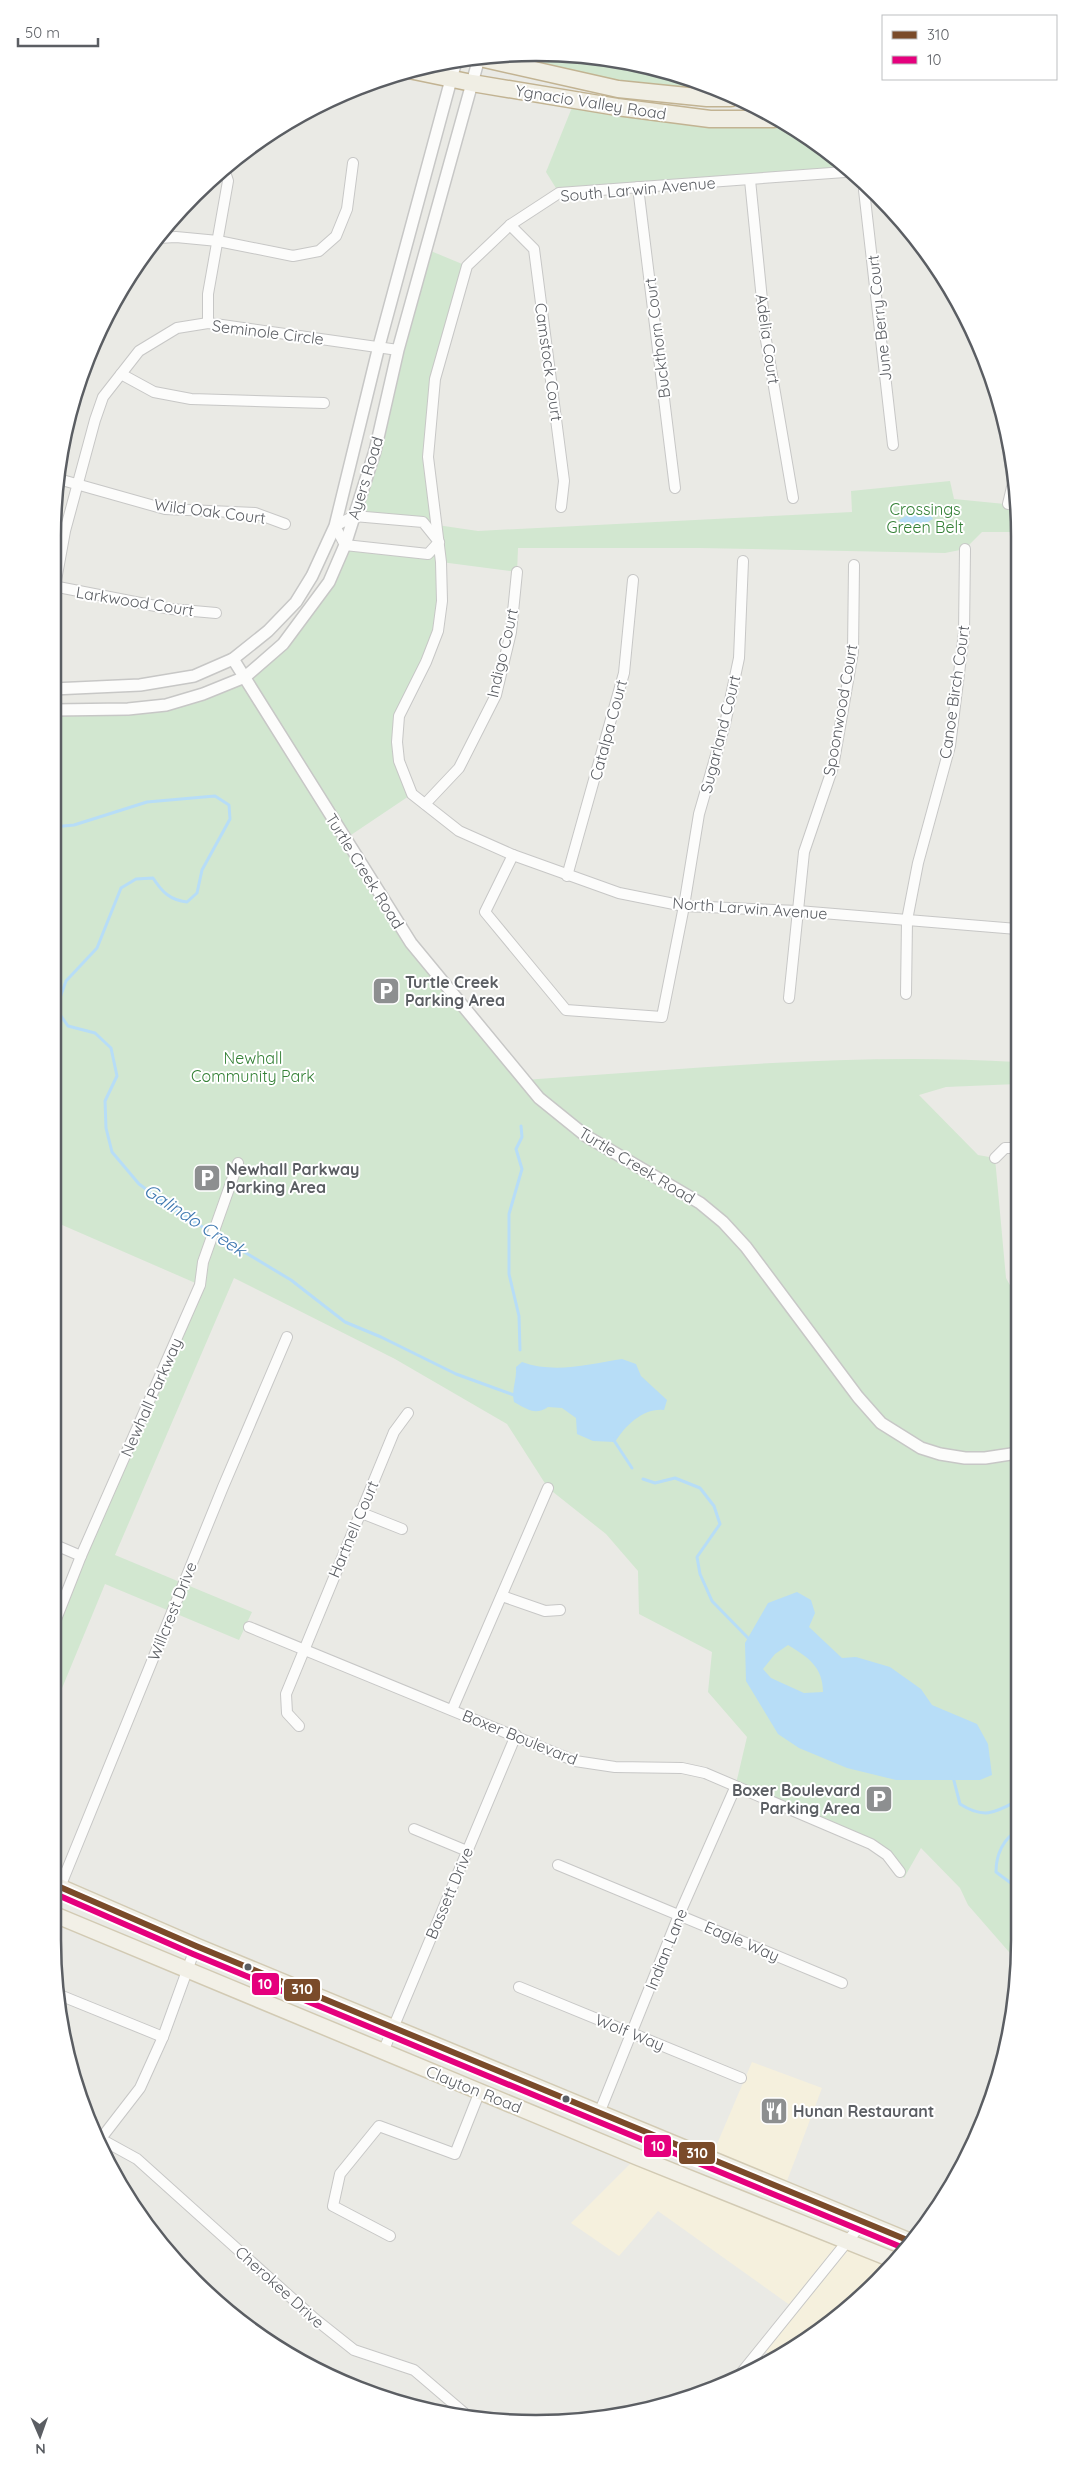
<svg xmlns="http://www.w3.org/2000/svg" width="1072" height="2476" viewBox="0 0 1072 2476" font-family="Quicksand,sans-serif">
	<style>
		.commercial { fill: #f5f0dd }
		.green { fill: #d2e7d0 }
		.water { fill: #b7ddf7; fill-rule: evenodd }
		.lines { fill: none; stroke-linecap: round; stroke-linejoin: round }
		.stream { stroke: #b7ddf7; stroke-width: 3 }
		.minor-casing { stroke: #c7c7c6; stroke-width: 12 }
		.tertiary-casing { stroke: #c7c7c6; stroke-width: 14 }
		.primary-casing { stroke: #d2cab3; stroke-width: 18 }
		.trunk-casing { stroke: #c2b392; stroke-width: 19 }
		.minor { stroke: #fcfcfb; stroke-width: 10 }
		.tertiary { stroke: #fcfcfb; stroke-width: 11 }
		.primary { stroke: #f2f0e7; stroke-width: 15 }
		.trunk { stroke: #f0eee4; stroke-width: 16 }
		.bus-1-casing { stroke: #fff; stroke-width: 10 }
		.bus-2-casing { stroke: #fff; stroke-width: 10 }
		.bus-1 { stroke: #7a4b2a; stroke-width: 6 }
		.bus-2 { stroke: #e5007d; stroke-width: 6 }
		.bus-dot { fill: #5b5e63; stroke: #fff; stroke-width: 2 }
		.labels { text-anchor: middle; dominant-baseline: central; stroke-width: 4; stroke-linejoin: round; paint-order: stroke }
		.street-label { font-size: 16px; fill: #5b5e63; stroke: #fff }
		.park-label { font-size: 16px; fill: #348136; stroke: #fff }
		.poi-label { font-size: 16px; font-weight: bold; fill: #5b5e63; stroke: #fff; text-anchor: start }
		.water-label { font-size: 18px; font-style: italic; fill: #3e78b0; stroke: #fff }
		.rim { fill: none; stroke: #5b5e63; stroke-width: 2.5 }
		.line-badge { stroke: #fff; stroke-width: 2 }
		.badge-label { font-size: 14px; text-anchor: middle; font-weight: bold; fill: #fff }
	</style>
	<rect width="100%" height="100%" fill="#eaeae5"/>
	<g class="commercial">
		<polygon points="752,2062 822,2088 784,2189 711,2158"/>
		<polygon points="637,2157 896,2261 775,2360 762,2348 794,2308 658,2211 619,2256 571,2223"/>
	</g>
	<g class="green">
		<polygon points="505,54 599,57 692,78 731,98 707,98 480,58"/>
		<polygon points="575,100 774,119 805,134 845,172 559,193 546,172"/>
		<path d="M426 249 467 266 435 379 428 457 437 525 478 531 852 512 851 491 950 481 954 499 1015 505V532H982L965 549 945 553 700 548H518L517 572 441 562 438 631 409 693 397 742 412 794 345 839 376 890 524 1080C688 1069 853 1052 1017 1062V1084L946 1087 919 1095 978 1155 995 1158 1006 1278 1018 1300 1019 1940 1016 1960 968 1905 960 1888 921 1848 904 1878 887 1855 735 1788 747 1737 708 1692 712 1652 639 1614 638 1571 606 1534 548 1488 507 1424 395 1359 234 1278 115 1555 252 1612 239 1640 105 1584 53 1710V1627L200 1285 53 1221V710L166 705 245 677 302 621 345 545 428 554 439 542 423 522 354 516Z"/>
	</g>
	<g class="water">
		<polygon points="925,505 933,519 907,534 899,520"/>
		<path d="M622 1359 636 1364 641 1376 667 1400 664 1410C643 1408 626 1425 615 1442L593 1441 577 1434 576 1418 562 1408 548 1407C535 1416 527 1409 514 1402 511 1391 517 1379 516 1367L522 1362C555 1374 589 1364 622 1359Z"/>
		<path d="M797 1592 811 1600 815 1613 809 1627 842 1658 856 1657 890 1667 921 1689 932 1705 977 1724 988 1744 992 1775 980 1780H896L847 1768 799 1748 778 1734 746 1681 745 1643 768 1603ZM788 1645C808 1657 823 1667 823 1692L804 1693 771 1678 763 1669 775 1654Z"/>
	</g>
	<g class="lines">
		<g class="stream">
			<path d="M53 827 74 825 147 802 215 796 229 805 230 819 202 870 197 893 187 902C170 900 162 892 153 878L136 879 121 888 97 948 66 981 56 1009 68 1026 95 1033 111 1048 117 1076 105 1101 106 1128 112 1152 139 1184 176 1211 291 1280 345 1322 381 1337 456 1374 514 1395"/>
			<polyline points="520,1350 519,1316 509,1274 509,1214 522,1169 516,1149 522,1137 521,1126"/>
			<polyline points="613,1439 632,1468"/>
			<polyline points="643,1479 655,1483 675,1478 700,1488 714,1506 720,1524 697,1557 700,1574 712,1601 748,1638"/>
			<path d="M953 1777 960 1804C985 1820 996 1812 1019 1800"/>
			<path d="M1019 1830C1003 1838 996 1855 996 1872L1019 1889"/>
			<polyline points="1019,1905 1015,1908 1019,1928"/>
		</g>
		<g class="minor-casing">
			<g id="minor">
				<polyline points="845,172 559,193 510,225 467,266 435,379 428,457 441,562 442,601 438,631 426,662 399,716 397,742 399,761 412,794 459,831 513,855 619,893 684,906 798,911 1017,929"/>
				<polyline points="750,180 766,340 793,498"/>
				<polyline points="638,187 675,488"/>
				<polyline points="864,190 893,445"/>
				<polyline points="510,225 534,249 564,481 561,507"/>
				<polyline points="158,238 176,237 218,241 293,256 319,251 336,236 347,209 353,163"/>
				<polyline points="208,323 208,294 228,181 224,169"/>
				<polyline points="121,374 154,392 191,399 324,403"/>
				<polyline points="1007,443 1013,483 1008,504"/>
				<polyline points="62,480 165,509 255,513 285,524"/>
				<polygon points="354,516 423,522 439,542 428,554 345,545 335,526"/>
				<polyline points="53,586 171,609 216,613"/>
				<polyline points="53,597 65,531 95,420 103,397 139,351 177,328 208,323 398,350"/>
				<polyline points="425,804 459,768 496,695 511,632 517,572"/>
				<polyline points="513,855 485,912 566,1010 662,1017 684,906 699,814 725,724 739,658 743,561"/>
				<polyline points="567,876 624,673 633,580"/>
				<polyline points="906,994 907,920 918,863 950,746 964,633 965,549"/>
				<polyline points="789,998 804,852 833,767 853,652 854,565"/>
				<polyline points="995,1158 1005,1148 1017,1148"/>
				<polyline points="359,1512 402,1529"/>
				<polyline points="53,1544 81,1556"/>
				<polyline points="502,1596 545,1611 560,1610"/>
				<polyline points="53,1627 81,1556 200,1285 203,1262 238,1163"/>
				<polyline points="249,1627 575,1761 615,1767 682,1768 705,1773 871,1844 887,1855 900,1872"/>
				<polyline points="452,1710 548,1488"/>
				<polyline points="299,1726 287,1713 286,1694 394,1432 408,1413"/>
				<polyline points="414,1829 467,1851"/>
				<polyline points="558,1865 842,1983"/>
				<polyline points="60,1887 223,1487 287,1337"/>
				<polyline points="519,1987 741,2078"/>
				<polyline points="62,1996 163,2037"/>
				<polyline points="383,2052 516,1735"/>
				<polyline points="600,2111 679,1915 735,1788"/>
				<polyline points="97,2137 137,2159 315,2319 354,2350 414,2370 469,2417"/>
				<polyline points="99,2141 140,2088 163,2037 196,1946"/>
				<polyline points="390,2236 333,2206 340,2174 379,2126 455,2154 480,2091"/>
				<polyline points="738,2377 863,2222"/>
			</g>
		</g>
		<g class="tertiary-casing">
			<g id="tertiary">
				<polyline points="233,659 411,943 539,1098 586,1136 700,1203 723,1222 746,1247 858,1397 881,1423 921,1448 940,1454 965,1458 985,1458 1018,1453"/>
				<polyline points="53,689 140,685 194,676 233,659 268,631 296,602 312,576 335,526 379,346 456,61"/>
				<polyline points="53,710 128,709 166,705 203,694 245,677 283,644 329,582 345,545 375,451 398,350 479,58"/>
			</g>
		</g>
		<g class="primary-casing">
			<g id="primary">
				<polyline points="53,1884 196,1946 912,2242"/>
				<polyline points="53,1914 637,2157 896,2261"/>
			</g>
		</g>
		<g class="trunk-casing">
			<g id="trunk">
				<polyline points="480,58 618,89 707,98 731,98"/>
				<polyline points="409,70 472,83 617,107 710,119 774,119"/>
			</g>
		</g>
		<use href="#minor" class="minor"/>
		<use href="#tertiary" class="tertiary"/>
		<use href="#primary" class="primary"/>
		<use href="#trunk" class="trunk"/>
		<g class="bus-1-casing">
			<polyline id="bus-1" points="53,1884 196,1946 912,2242"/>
		</g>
		<g class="bus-2-casing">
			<polyline id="bus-2" points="53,1893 193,1954 906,2249"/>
		</g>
		<use href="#bus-1" class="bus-1"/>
		<use href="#bus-2" class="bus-2"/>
	</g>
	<defs>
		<g id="parking-square" transform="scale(1.4375)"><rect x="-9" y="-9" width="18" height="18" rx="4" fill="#8d8f90" stroke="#fff"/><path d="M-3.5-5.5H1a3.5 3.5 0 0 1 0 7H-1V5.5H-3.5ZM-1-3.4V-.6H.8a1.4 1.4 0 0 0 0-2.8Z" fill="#fff"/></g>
		<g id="restaurant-square" transform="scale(1.4375)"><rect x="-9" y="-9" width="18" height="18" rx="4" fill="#8d8f90" stroke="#fff"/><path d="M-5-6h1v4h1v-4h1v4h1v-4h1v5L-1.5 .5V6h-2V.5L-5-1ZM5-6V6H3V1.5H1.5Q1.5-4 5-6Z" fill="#fff"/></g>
	</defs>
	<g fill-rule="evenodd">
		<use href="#parking-square" x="386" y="991"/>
		<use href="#parking-square" x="207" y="1178"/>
		<use href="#parking-square" x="879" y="1799"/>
		<use href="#restaurant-square" x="774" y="2111"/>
	</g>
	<g class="bus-dot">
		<circle cx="248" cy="1967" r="4.5"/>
		<circle cx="566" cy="2099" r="4.5"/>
	</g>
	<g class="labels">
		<g class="street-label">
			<text transform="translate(591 102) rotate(9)">Ygnacio Valley Road</text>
			<text transform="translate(638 189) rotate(-5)">South Larwin Avenue</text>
			<text transform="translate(879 318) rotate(-96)">June Berry Court</text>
			<text transform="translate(268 332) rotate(7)">Seminole Circle</text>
			<text transform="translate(657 338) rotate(-97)">Buckthorn Court</text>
			<text transform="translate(768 339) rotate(82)">Adelia Court</text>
			<text transform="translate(549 362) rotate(82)">Camstock Court</text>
			<text transform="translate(365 478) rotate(-73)">Ayers Road</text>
			<text transform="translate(210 511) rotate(7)">Wild Oak Court</text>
			<text transform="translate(135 601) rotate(9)">Larkwood Court</text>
			<text transform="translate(502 653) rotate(-77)">Indigo Court</text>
			<text transform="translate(954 692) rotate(-82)">Canoe Birch Court</text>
			<text transform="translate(840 710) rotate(-80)">Spoonwood Court</text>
			<text transform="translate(608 730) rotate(-75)">Catalpa Court</text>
			<text transform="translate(720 734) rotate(-76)">Sugarland Court</text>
			<text transform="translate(365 871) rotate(58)">Turtle Creek Road</text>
			<text transform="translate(750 908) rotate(4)">North Larwin Avenue</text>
			<text transform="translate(637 1165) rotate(31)">Turtle Creek Road</text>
			<text transform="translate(151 1397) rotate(-66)">Newhall Parkway</text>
			<text transform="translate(353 1529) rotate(-67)">Hartnell Court</text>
			<text transform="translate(172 1611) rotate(-68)">Willcrest Drive</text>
			<text transform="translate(520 1737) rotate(22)">Boxer Boulevard</text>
			<text transform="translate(449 1893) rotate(-67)">Bassett Drive</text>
			<text transform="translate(742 1941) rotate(23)">Eagle Way</text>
			<text transform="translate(666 1949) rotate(-68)">Indian Lane</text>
			<text transform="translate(630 2032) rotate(22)">Wolf Way</text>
			<text transform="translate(474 2089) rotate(22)">Clayton Road</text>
			<text transform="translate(280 2287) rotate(42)">Cherokee Drive</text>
		</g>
		<g class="park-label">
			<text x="925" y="509">Crossings<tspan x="925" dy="18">Green Belt</tspan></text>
			<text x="253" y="1058">Newhall<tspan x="253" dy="18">Community Park</tspan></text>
		</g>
		<g class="poi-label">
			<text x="405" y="982">Turtle Creek<tspan x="405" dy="18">Parking Area</tspan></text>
			<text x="226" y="1169">Newhall Parkway<tspan x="226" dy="18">Parking Area</tspan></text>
			<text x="860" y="1790" text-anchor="end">Boxer Boulevard<tspan x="860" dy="18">Parking Area</tspan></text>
			<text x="793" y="2111">Hunan Restaurant</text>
		</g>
		<g class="water-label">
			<text transform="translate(195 1220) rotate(33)">Galindo Creek</text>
		</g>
	</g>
	<path d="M0 0H1072V2476H0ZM536 61H536A475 475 0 0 1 1011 536V1940A475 475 0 0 1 536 2415H536A475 475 0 0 1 61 1940V536A475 475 0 0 1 536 61Z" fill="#fff" fill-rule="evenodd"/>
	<path class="rim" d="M536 61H536A475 475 0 0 1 1011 536V1940A475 475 0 0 1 536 2415H536A475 475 0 0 1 61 1940V536A475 475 0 0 1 536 61Z"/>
	<g class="line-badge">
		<rect x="251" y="1972" width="29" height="24" rx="5" fill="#e5007d"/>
		<rect x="283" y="1978" width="38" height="24" rx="5" fill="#7a4b2a"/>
		<rect x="643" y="2134" width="29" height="24" rx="5" fill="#e5007d"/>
		<rect x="678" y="2141" width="38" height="24" rx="5" fill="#7a4b2a"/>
	</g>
	<g class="badge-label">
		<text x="265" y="1989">10</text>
		<text x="302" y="1994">310</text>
		<text x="658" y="2151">10</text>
		<text x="697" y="2158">310</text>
	</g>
	<rect x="882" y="15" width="175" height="65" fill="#ffffff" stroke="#bdbfc1"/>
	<rect x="892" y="31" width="25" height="8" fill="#7a4b2a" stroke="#bdbfc1"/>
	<text x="927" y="40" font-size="15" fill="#5b5e63">310</text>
	<rect x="892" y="56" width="25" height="8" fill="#e5007d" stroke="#bdbfc1"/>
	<text x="927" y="65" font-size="15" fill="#5b5e63">10</text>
	<g transform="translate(40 2436) rotate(178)" stroke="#ffffff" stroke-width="4" paint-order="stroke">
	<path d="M0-4L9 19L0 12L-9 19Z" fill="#5b5e63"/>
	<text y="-8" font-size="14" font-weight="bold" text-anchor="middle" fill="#5b5e63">N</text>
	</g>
	<path d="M18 38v8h80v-8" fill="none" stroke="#5b5e63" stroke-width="2.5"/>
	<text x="25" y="38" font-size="15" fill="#5b5e63" stroke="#ffffff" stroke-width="4" paint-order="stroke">50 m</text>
</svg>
